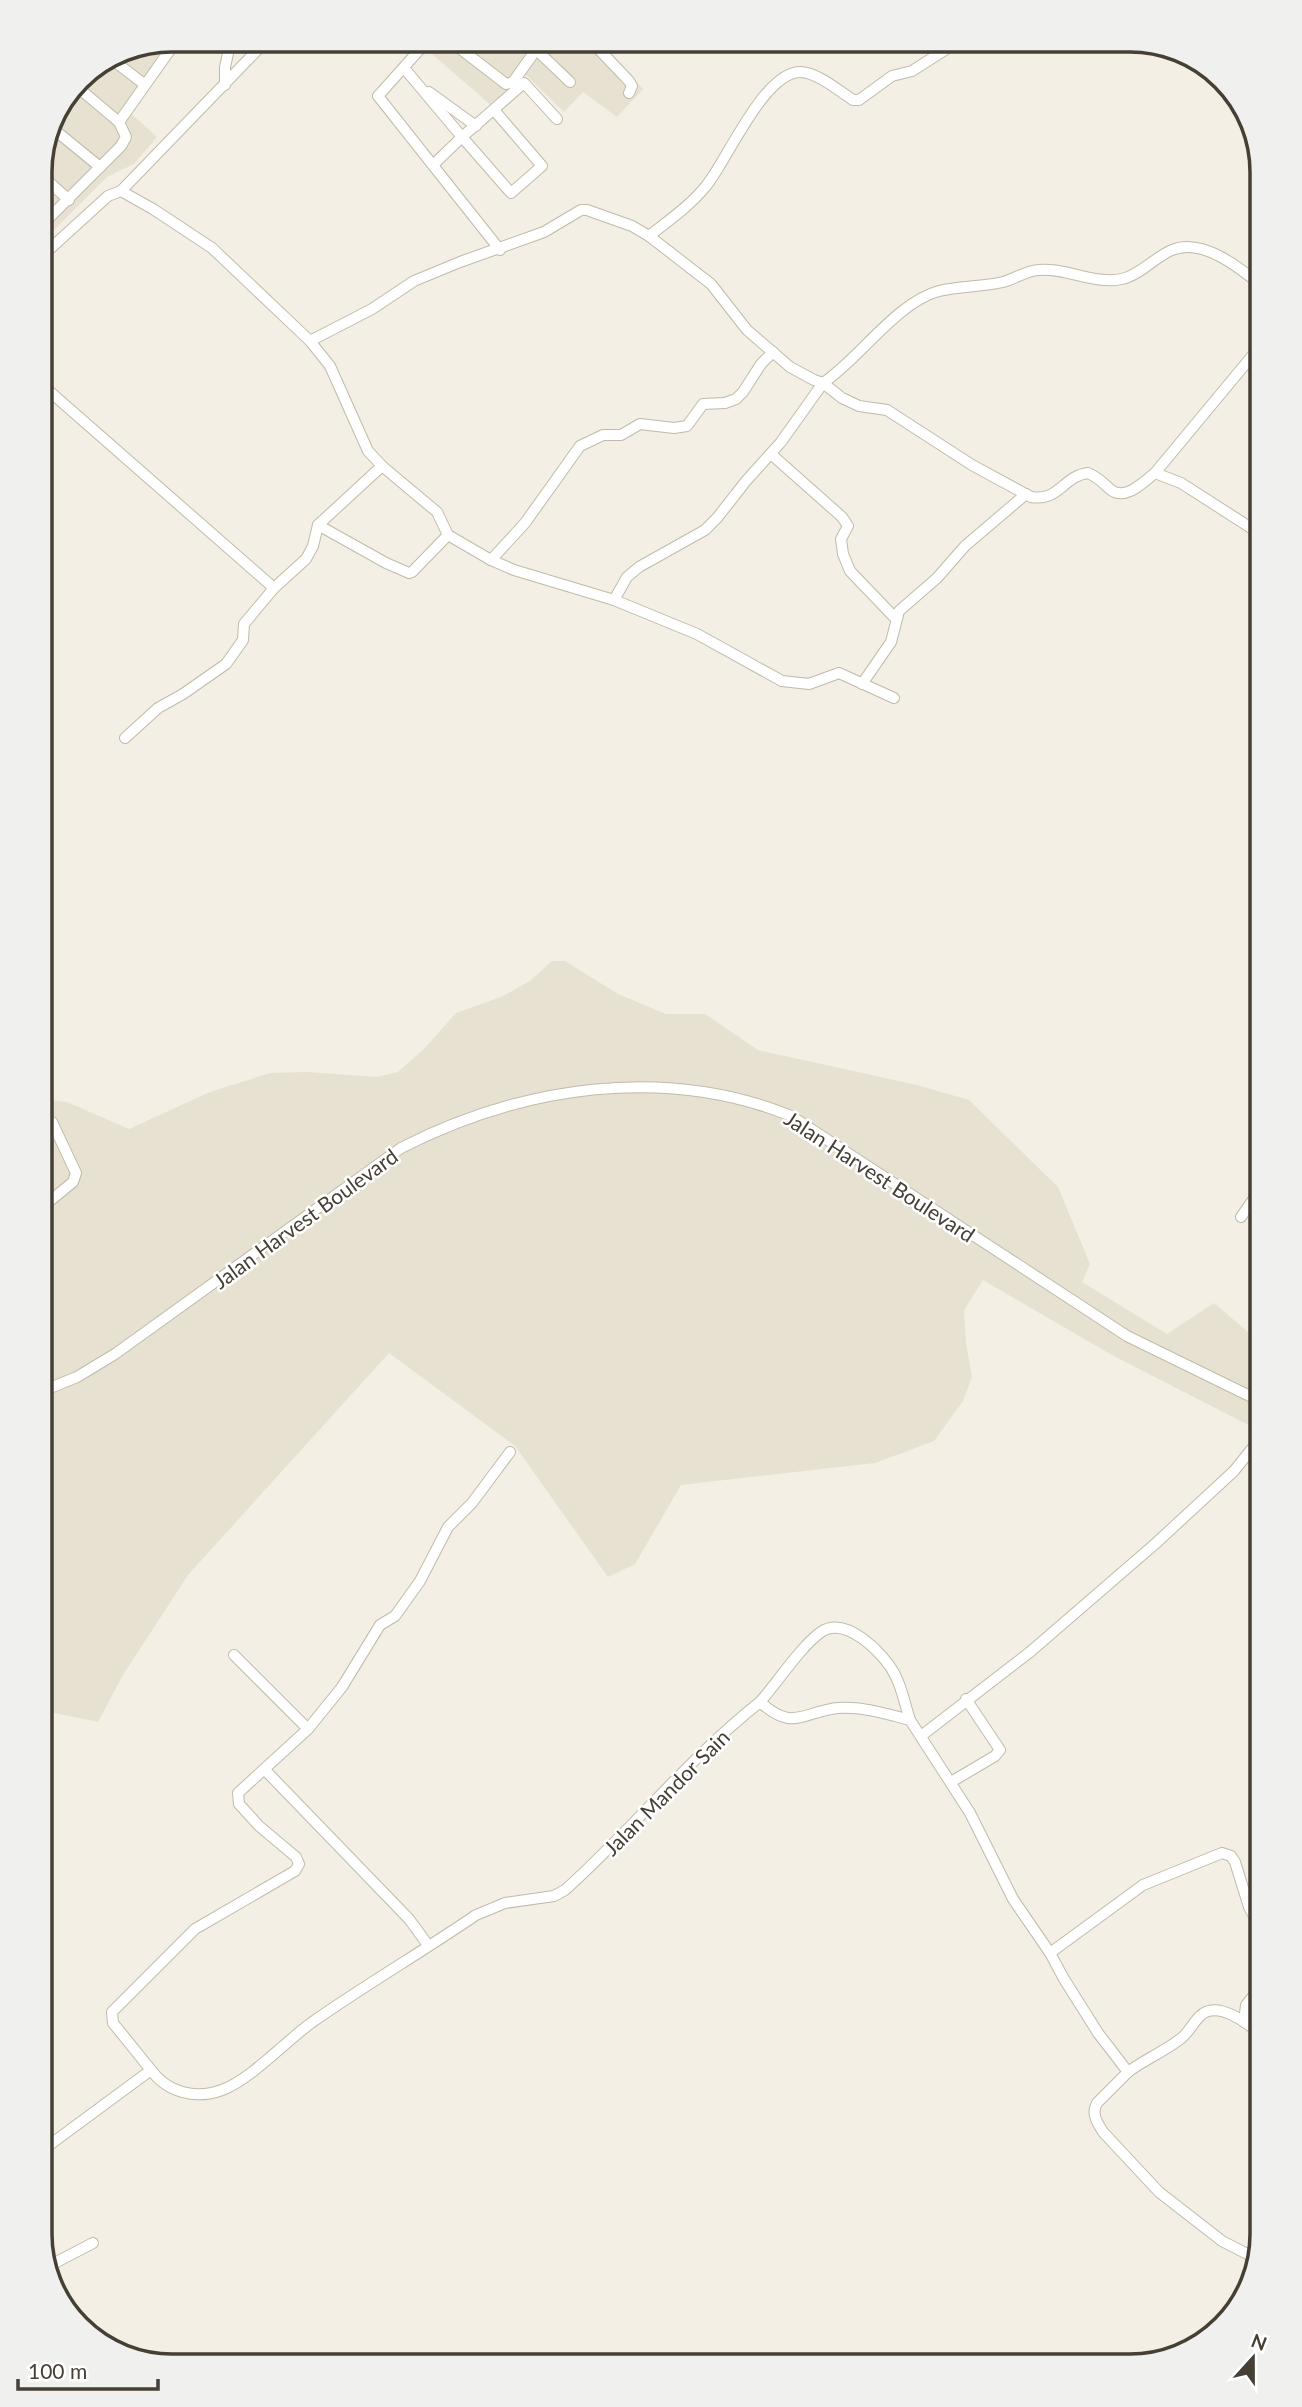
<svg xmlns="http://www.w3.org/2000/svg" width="1302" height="2407" viewBox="0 0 1302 2407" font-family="Lato,sans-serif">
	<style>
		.residential { fill: #e7e1d2 }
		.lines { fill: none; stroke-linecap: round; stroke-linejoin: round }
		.minor-casing { stroke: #c1baa9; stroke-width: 12 }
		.minor { stroke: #fff; stroke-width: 10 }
		.labels { text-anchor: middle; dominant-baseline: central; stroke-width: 5; stroke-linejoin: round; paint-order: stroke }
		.street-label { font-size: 21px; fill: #453f34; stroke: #fff }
		.rim { fill: none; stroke: #453f34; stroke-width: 3.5 }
	</style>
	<rect width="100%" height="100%" fill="#f3efe4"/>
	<g class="residential">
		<polygon points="172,40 128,111 157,137 134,164 107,177 41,243 41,164 79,79 122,50"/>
		<polygon points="416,40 599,40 643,89 617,117 583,92 564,112 526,75 493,107"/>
		<polygon points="552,961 565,961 618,994 666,1014 705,1014 758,1050 917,1085 969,1100 1058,1187 1090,1264 1082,1282 1167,1334 1214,1303 1262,1344 1262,1432 1110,1354 983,1280 964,1310 966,1343 972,1377 963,1401 934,1441 875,1463 681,1485 635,1564 608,1577 515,1446 389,1353 188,1575 123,1675 98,1722 40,1710 40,1099 67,1102 129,1129 210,1092 270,1073 307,1072 377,1077 398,1072 425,1048 456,1013 501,997 530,981"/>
	</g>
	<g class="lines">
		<g class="minor-casing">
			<g id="minor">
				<polyline points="424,40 421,48 378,96 500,250"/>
				<polyline points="449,40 506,84 513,82 543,40"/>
				<polyline points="526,40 570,82"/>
				<polyline points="590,40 629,81 632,86 629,93"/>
				<polyline points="110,58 144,84"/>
				<polyline points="404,68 462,137 433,165"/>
				<polyline points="225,85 225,67 231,40"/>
				<polyline points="429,92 476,126"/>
				<polyline points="494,110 542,166 511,193 462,137 524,83 557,119"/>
				<polyline points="119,122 177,40"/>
				<polyline points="56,131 100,167"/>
				<polyline points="41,175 69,200"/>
				<polyline points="121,191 267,40"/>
				<polyline points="41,226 121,146 126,137 119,122 76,86"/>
				<path d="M649 236 711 284 747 330 790 367 814 380 823 383C860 358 897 302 939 291 960 286 982 287 1003 282 1015 279 1025 271 1038 270 1065 267 1094 285 1122 279 1140 275 1155 257 1172 250 1202 237 1240 268 1262 286"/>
				<path d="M41 257 108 196 121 191 153 209 212 248 310 341 372 309 414 281 460 262 544 232 581 210H587L632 226 649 236C669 220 690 206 706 186 727 161 764 71 801 72 818 73 839 91 853 100H859L892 76 912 71 959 41"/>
				<polyline points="310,341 330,366 368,451 382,466 437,512 448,535 491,560 514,570 614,600 697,634 782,681 809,684 839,673 894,698"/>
				<polyline points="40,383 274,588"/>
				<polyline points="771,454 842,517 848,526 841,539 843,554 850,571 896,619"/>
				<polyline points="1155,473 1262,344"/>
				<polyline points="318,525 386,563 409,573 412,572 448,535"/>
				<polyline points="491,560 525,523 580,446 603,435 621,435 640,424 674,428 687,426 703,404 725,403 736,399 743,392 761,364 773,352"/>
				<path d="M614 600 627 577 639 567 705 530 717 518 746 481 781 442 823 383 842 398 859 406 887 410 972 465 1031 497C1059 502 1063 476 1088 473 1098 477 1103 483 1111 490 1126 501 1143 482 1155 473L1181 483 1262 535"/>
				<polyline points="862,684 891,642 899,611 937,578 965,546 1026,494"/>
				<polyline points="125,738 158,708 183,694 226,664 243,640 244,624 274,588 306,559 313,546 318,525 382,466"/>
				<polyline points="40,1209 73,1182 76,1173 52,1122 40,1116"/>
				<polyline points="1241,1217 1262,1187"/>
				<path d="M40 1392 77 1377 115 1354 401 1148C520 1087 664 1064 791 1116L1127 1336 1262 1402"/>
				<polyline points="234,1655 308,1729"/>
				<path d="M760 1702C777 1683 801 1646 821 1632 846 1615 883 1653 894 1673 902 1687 905 1705 910 1720"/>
				<polyline points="921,1736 1030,1652 1155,1544 1234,1471 1262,1436"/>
				<polyline points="265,1770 409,1919 428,1945"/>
				<polyline points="951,1782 995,1756 1000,1750 966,1699"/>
				<polyline points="1050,1953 1143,1885 1222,1853 1231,1856 1235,1862 1249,1907 1262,1931"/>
				<polyline points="1244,2022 1246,2005 1262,1985"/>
				<polyline points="151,2070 113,2023 112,2012 195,1929 295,1871 299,1864 296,1857 259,1826 239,1804 238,1793 308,1729 342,1687 380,1625 395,1616 420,1581 448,1527 472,1503 510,1452"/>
				<path d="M1128 2072 1097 2103C1091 2114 1097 2122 1103 2132L1159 2192 1222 2241 1255 2258"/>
				<path d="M40 2152 151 2070C167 2092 195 2100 222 2090 251 2079 284 2043 311 2023 365 1985 422 1952 476 1915L505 1903 554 1896 565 1890C632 1830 689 1758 760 1702 793 1732 802 1712 838 1708 862 1706 887 1714 910 1720L970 1813 1013 1899 1050 1953 1064 1979 1098 2033 1128 2072C1144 2060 1163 2052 1179 2040 1188 2034 1192 2024 1200 2016 1217 1999 1249 2024 1262 2036"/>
				<polyline points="47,2267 93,2243"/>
			</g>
		</g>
		<use href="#minor" class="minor"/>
	</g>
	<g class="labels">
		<g class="street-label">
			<text transform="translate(880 1176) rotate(33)">Jalan Harvest Boulevard</text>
			<text transform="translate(305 1218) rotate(-36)">Jalan Harvest Boulevard</text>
			<text transform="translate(666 1792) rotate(-45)">Jalan Mandor Sain</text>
		</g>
	</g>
	<path d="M0 0H1302V2407H0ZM172 52H1130A120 120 0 0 1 1250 172V2234A120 120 0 0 1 1130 2354H172A120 120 0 0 1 52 2234V172A120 120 0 0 1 172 52Z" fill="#f0f0ef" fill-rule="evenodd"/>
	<path class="rim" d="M172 52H1130A120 120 0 0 1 1250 172V2234A120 120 0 0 1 1130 2354H172A120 120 0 0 1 52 2234V172A120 120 0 0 1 172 52Z"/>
	<g transform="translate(1253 2358) rotate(21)" stroke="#ffffff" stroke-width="5" paint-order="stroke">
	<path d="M0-5L12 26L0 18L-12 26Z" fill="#453f34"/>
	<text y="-10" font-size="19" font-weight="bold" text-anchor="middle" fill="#453f34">N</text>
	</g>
	<path d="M18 2379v10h140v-10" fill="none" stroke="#453f34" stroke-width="3.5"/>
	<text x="28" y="2379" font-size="21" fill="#453f34" stroke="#ffffff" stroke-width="5" paint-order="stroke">100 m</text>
</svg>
